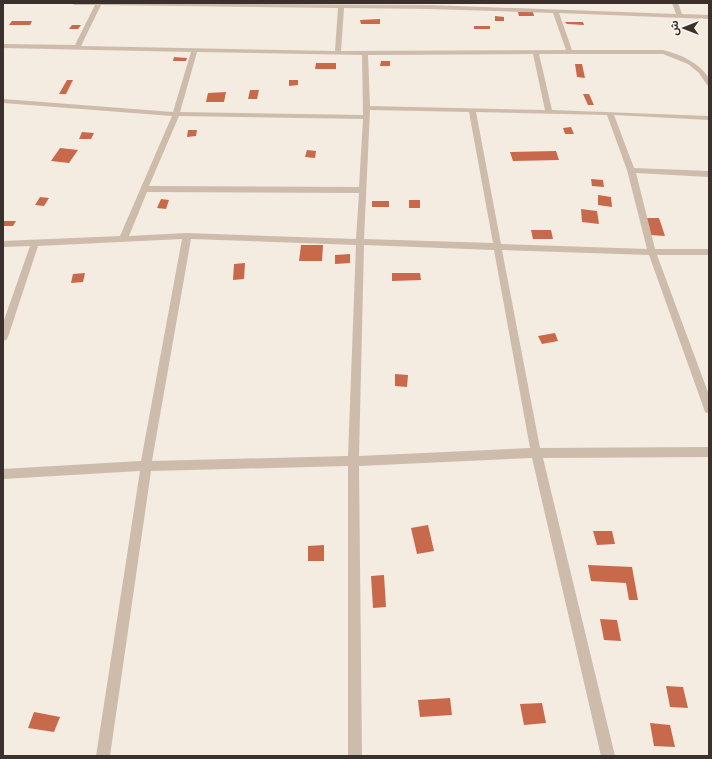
<svg xmlns="http://www.w3.org/2000/svg" width="712" height="759" viewBox="0 0 712 759" font-family="Signika,'Noto Sans Arabic',sans-serif">
	<style>
		.building { fill: #c8694b }
		.lines { fill: none; stroke-linecap: round; stroke-linejoin: round }
		.street { fill: #cdbbac; fill-rule: evenodd }
	</style>
	<rect width="100%" height="100%" fill="#f4ebe1"/>
	<g class="building">
		<polygon points="518,12 533,12 534,16 519,16"/>
		<polygon points="495,16 504,17 504,21 495,21"/>
		<polygon points="380,19 380,24 361,24 360,20"/>
		<polygon points="12,21 32,21 30,25 9,25"/>
		<polygon points="565,22 583,22 584,25 567,24"/>
		<polygon points="72,25 81,25 78,29 69,29"/>
		<rect x="474" y="26" width="16" height="3"/>
		<polygon points="174,57 187,58 186,61 173,61"/>
		<polygon points="381,61 390,61 390,66 380,66"/>
		<polygon points="316,63 336,63 336,69 315,69"/>
		<polygon points="575,64 582,64 585,78 577,77"/>
		<polygon points="67,80 73,80 66,94 59,94"/>
		<polygon points="289,80 298,80 298,85 289,86"/>
		<polygon points="250,90 259,90 257,99 248,99"/>
		<polygon points="226,92 224,102 206,102 208,93"/>
		<polygon points="583,94 589,94 594,105 588,105"/>
		<polygon points="571,127 574,134 565,134 563,128"/>
		<polygon points="188,130 197,130 196,136 187,137"/>
		<polygon points="82,132 94,133 91,139 79,139"/>
		<polygon points="60,148 78,150 69,163 51,161"/>
		<polygon points="307,150 316,151 315,158 305,157"/>
		<polygon points="556,151 559,160 513,161 510,152"/>
		<polygon points="591,179 603,180 604,187 592,186"/>
		<polygon points="598,195 611,197 612,207 598,205"/>
		<polygon points="40,197 49,198 44,206 35,205"/>
		<polygon points="161,199 169,200 166,209 157,208"/>
		<rect x="409" y="200" width="11" height="8"/>
		<rect x="372" y="201" width="17" height="6"/>
		<polygon points="581,209 597,211 599,224 582,222"/>
		<polygon points="645,218 659,218 665,236 650,235"/>
		<polygon points="3,221 16,221 13,226 3,226"/>
		<polygon points="531,230 551,230 553,239 533,239"/>
		<polygon points="301,245 323,245 322,261 299,261"/>
		<polygon points="350,254 350,263 335,264 335,255"/>
		<polygon points="245,263 244,279 233,280 234,264"/>
		<polygon points="85,273 83,282 71,283 73,274"/>
		<polygon points="392,273 420,273 421,280 392,281"/>
		<polygon points="555,333 558,341 542,344 538,336"/>
		<polygon points="395,374 408,375 407,387 395,386"/>
		<polygon points="428,525 434,551 417,554 411,528"/>
		<polygon points="593,531 612,531 615,544 597,545"/>
		<polygon points="324,545 324,561 308,561 308,546"/>
		<polygon points="588,565 632,567 638,600 629,600 626,583 591,581"/>
		<polygon points="384,575 386,607 373,608 371,576"/>
		<polygon points="600,619 617,620 621,641 604,640"/>
		<polygon points="666,686 683,687 688,708 670,707"/>
		<polygon points="450,698 452,715 420,717 418,700"/>
		<polygon points="542,703 546,723 524,725 520,704"/>
		<polygon points="34,712 60,717 54,732 28,728"/>
		<polygon points="650,723 670,725 675,747 654,746"/>
	</g>
	<g class="lines">
		<path class="street" d="M71 3 430 5 676 14 672 3H678L682 14 709 15V19L559 13 572 50H663C682 55 698 62 709 78V86L707 85 699 73 688 64 663 54H539L552 110 709 116V120L614 115 634 168 709 171V177L636 173 655 249H709V255H657L709 395V414L705 412 704 409 649 255 502 250 540 448 709 447V457L543 458 615 756H601L532 458 359 466 362 756H348V466L151 471 110 756H96L140 471 3 479V469L141 461 182 239 38 246 8 337 6 340 3 341V323L30 246 3 247V241L120 236 172 116 3 103V99L173 112 191 52 3 48V44L75 45 95 5H74ZM101 5 338 8 335 51 81 46ZM344 8 430 9 553 13 566 50 341 51ZM197 52 362 55 363 115 180 112ZM533 54 545 110 370 106 368 55ZM370 110 469 112 493 243 364 239ZM476 112 607 115 627 170 647 249 501 244ZM179 116 363 119 359 187 149 186ZM147 192 359 193 356 239 187 233 129 236ZM191 239 356 245 348 456 152 461ZM364 245 494 250 530 448 359 456Z"/>
	</g>
	<rect width="712" height="759" fill="none" stroke="#3b302b" stroke-width="8"/>
	<g transform="translate(684 28) rotate(270)" stroke="#fbf5ee" stroke-width="3" paint-order="stroke">
	<path d="M0-3L7 15L0 10L-7 15Z" fill="#3b302b"/>
	<text y="-6" font-size="11" font-weight="bold" text-anchor="middle" fill="#3b302b">ش</text>
	</g>
</svg>
